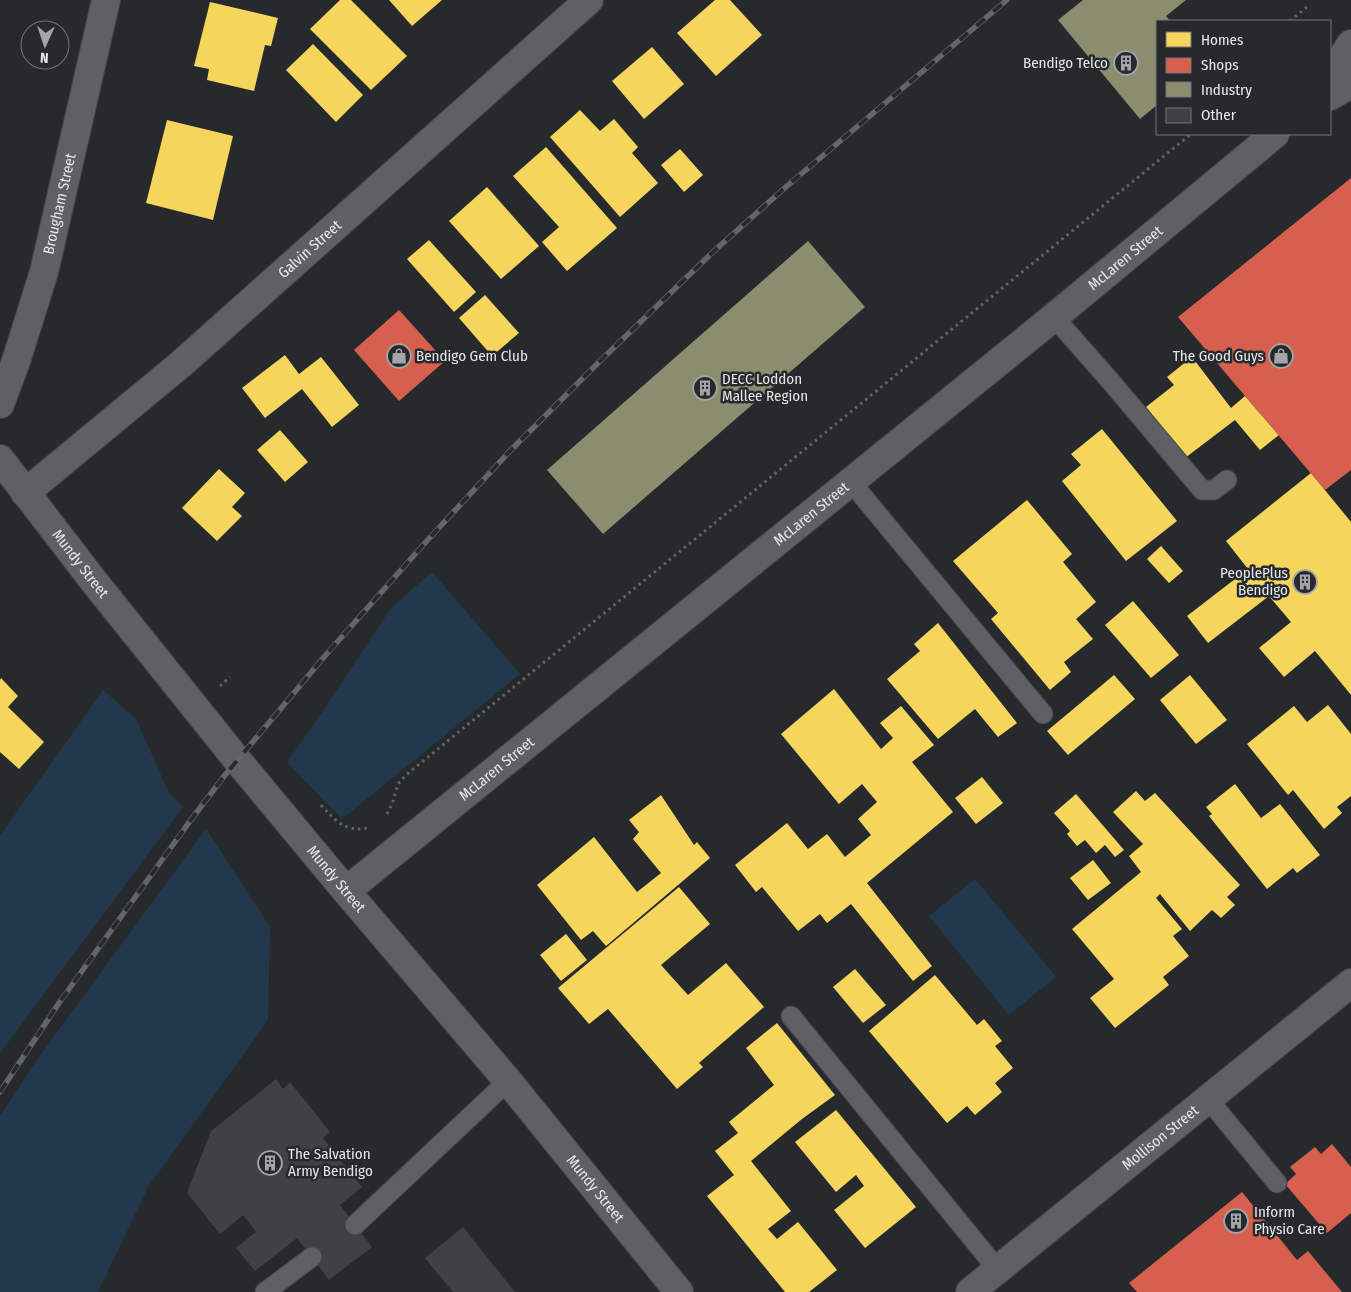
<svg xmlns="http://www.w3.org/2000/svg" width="1351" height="1292" viewBox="0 0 1351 1292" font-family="'Fira Sans Condensed',sans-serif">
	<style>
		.green { fill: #22394d }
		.homes { fill: #f6d55c }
		.shops { fill: #d6604d }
		.industry { fill: #8c8c6e }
		.building { fill: #3f4142 }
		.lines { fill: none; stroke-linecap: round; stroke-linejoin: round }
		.service-casing { stroke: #434546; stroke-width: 21 }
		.minor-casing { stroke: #434546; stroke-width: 30 }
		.path { stroke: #616568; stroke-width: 3; stroke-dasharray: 2.5 4; stroke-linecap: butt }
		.service { stroke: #5d6166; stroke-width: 19 }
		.minor { stroke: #5d6166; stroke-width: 28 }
		.rail-casing { stroke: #626668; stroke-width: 5.5 }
		.rail { stroke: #262a2d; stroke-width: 4; stroke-dasharray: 11; stroke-linecap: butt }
		.labels { text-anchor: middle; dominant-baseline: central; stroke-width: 5; stroke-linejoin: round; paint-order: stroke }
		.poi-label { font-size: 15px; fill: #e6e9eb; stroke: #262a2d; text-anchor: start }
		.street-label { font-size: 15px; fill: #e6e9eb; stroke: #262a2d }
	</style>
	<rect width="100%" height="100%" fill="#272a2c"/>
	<g class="green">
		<polygon points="432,572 520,674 342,819 287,762 314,724 391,608"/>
		<polygon points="103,690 136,719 169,793 183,807 0,1053 0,836"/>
		<polygon points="206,829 270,927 268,1020 148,1187 98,1292 0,1292 0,1116 36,1061"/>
		<polygon points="975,879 1056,977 1009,1015 929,916"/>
	</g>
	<g class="homes">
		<polygon points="340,0 351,0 407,56 371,90 310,29"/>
		<polygon points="389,0 442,0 412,26"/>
		<polygon points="715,0 730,0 762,35 716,76 677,33"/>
		<polygon points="210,2 278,18 271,46 265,45 254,91 207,80 209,69 194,66"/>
		<polygon points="313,44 363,95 336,122 286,70"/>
		<polygon points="652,47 684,84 644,119 612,81"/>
		<polygon points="580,110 600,131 614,119 638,147 632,153 658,183 620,217 550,137"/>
		<polygon points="167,120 233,136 213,220 146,203"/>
		<polygon points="546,147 617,228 567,271 542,242 559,227 513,176"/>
		<polygon points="680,149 703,175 684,192 661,165"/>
		<polygon points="487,187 539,246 501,279 449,221"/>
		<polygon points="429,240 476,292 454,312 407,259"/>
		<polygon points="485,295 519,333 492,356 459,318"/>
		<polygon points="285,355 299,374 321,357 359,405 332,427 302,389 265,418 242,388"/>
		<polygon points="1192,357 1231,408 1245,396 1279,435 1260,450 1235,420 1185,458 1146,407 1174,385 1167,377"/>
		<polygon points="1102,429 1177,521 1126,561 1062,481 1081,465 1071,454"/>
		<polygon points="280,430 308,462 285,482 257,450"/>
		<polygon points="219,469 245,493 232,507 242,516 217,541 182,508"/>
		<polygon points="1311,473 1351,522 1351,695 1315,651 1284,677 1259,648 1291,622 1269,596 1208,643 1187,616 1248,569 1226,541"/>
		<polygon points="1027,500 1072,554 1063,562 1096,602 1076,619 1093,639 1064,662 1071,672 1050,690 991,619 998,613 953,561"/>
		<polygon points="1161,546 1183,571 1169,583 1147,559"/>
		<polygon points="1133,601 1179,655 1151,678 1105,625"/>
		<polygon points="938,623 1017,723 998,737 975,709 938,739 887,679 920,651 914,644"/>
		<polygon points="1114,675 1135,699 1068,755 1047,731"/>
		<polygon points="1190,675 1227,720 1196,744 1160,700"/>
		<polygon points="1,678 18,696 8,707 44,742 19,769 0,752 0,680"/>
		<polygon points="834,689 881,749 893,738 880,723 901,706 934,745 912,762 953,812 867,883 932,966 913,981 851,904 827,923 820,914 798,931 762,887 756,892 735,865 787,823 808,849 827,834 845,857 871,835 858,819 877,802 862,784 839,804 781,734"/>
		<polygon points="1328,705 1351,734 1351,796 1337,807 1342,813 1324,829 1293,790 1288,795 1247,744 1294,706 1307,722"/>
		<polygon points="982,777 1003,803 976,824 955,798"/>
		<polygon points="1235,784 1261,818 1280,804 1320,855 1297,873 1293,868 1267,889 1209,816 1212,814 1206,807"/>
		<polygon points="1136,791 1145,801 1155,793 1240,885 1227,897 1235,905 1221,918 1212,910 1190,931 1160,894 1156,898 1182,929 1173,936 1189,956 1163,977 1169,985 1115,1028 1090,998 1114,979 1072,929 1141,872 1129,856 1143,844 1113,812"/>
		<polygon points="1076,794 1124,850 1115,857 1105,845 1096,853 1085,840 1077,846 1067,834 1070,831 1054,813"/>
		<polygon points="661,795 694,845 697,842 710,858 606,946 593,931 581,940 537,885 594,837 637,892 661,873 633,839 639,832 629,820"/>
		<polygon points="1093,860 1111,883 1088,900 1070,878"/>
		<polygon points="679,887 710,924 661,965 688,995 726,963 764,1007 699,1063 703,1067 677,1089 608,1009 589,1024 558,988"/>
		<polygon points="566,934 587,960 561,981 540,955"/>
		<polygon points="855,969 886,1005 863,1023 833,987"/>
		<polygon points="935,975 977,1025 984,1019 1002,1041 995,1046 1013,1068 995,1083 1002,1092 975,1115 967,1106 947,1123 869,1031"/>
		<polygon points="777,1023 835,1095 802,1119 751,1161 791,1211 768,1229 777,1239 798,1222 837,1270 809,1292 785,1292 707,1196 734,1175 715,1151 738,1133 729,1122 774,1085 746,1048"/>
		<polygon points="836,1110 916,1207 865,1248 834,1210 864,1186 856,1175 836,1192 795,1142"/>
	</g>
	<g class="shops">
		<polygon points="1351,178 1351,470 1325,490 1178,317"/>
		<polygon points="399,310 445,361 399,401 354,350"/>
		<polygon points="1332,1144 1351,1167 1351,1213 1327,1233 1285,1184 1296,1174 1290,1167 1315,1147 1321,1154"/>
		<polygon points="1242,1192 1297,1260 1308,1251 1342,1292 1137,1292 1129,1283"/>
	</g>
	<g class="industry">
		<polygon points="1083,0 1186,0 1166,16 1170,21 1157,21 1157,105 1140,119 1058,20"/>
		<polygon points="808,241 865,307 603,534 547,470"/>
	</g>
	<g class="building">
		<polygon points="276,1079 283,1089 290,1082 330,1132 323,1138 362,1187 340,1205 372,1247 329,1280 297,1238 255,1271 236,1248 256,1232 243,1215 220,1234 187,1193 211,1131"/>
		<polygon points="463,1227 515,1292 453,1292 425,1258"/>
	</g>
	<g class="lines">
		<g class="service-casing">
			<g id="service">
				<polyline points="1054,317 1113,384 1202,490 1214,490 1227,480"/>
				<polyline points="851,482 1043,714"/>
				<polyline points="791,1016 998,1270"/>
				<polyline points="1208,1099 1277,1183"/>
				<polyline points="355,1225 508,1081"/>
				<polyline points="265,1292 312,1257"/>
			</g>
		</g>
		<g class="minor-casing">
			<g id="minor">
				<polyline points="1330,76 1351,44"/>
				<polyline points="1330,96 1351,84"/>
				<path id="s1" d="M0 404 16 361 44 272 106 0"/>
				<path id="s2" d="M0 459 92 579 238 761 346 891 508 1081 679 1292"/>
				<path id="s3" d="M25 493 181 364 589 0"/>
				<path id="s4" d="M346 891 1054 317 1275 134"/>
				<path id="s5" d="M970 1292 1351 983"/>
			</g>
		</g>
		<g class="path">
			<polyline points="1290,21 1308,6"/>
			<polyline points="220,686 230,677"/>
			<path d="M321 805C336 821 346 834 371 827"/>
			<polyline points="387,814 392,804 398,784 406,775 1191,134"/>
		</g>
		<use href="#service" class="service"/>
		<use href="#minor" class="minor"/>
		<g class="rail-casing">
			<polyline id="rail" points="0,1092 59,1003 190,821 225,775 324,657 424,544 508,453 600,361 714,251 787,186 1007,0"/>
		</g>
		<use href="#rail" class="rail"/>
	</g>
	<defs>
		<g id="building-ring" transform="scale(1.25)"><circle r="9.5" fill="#262a2d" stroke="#a3a6a8" stroke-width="1.5"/><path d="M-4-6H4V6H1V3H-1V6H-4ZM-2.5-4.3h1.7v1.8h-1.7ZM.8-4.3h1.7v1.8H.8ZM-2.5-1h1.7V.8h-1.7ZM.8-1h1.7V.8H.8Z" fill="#a3a6a8"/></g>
		<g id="shop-ring" transform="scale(1.25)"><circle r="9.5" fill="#262a2d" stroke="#a3a6a8" stroke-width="1.5"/><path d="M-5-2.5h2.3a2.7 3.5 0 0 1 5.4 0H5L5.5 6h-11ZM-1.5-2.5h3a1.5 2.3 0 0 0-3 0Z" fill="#a3a6a8"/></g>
	</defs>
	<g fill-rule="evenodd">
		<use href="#building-ring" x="1126" y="63"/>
		<use href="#shop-ring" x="399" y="356"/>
		<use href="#shop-ring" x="1281" y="356"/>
		<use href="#building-ring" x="705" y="388"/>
		<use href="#building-ring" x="1305" y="582"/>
		<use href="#building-ring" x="270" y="1163"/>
		<use href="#building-ring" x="1236" y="1221"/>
	</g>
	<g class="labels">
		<g class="poi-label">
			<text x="1108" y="63" text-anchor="end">Bendigo Telco</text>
			<text x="416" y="356">Bendigo Gem Club</text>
			<text x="1264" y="356" text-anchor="end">The Good Guys</text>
			<text x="722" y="379">DECC Loddon<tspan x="722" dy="17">Mallee Region</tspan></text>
			<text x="1288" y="573" text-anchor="end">PeoplePlus<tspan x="1288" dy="17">Bendigo</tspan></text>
			<text x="288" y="1154">The Salvation<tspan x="288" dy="17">Army Bendigo</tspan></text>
			<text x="1254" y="1212">Inform<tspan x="1254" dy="17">Physio Care</tspan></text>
		</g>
		<g class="street-label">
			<text stroke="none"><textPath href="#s1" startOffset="209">Brougham Street</textPath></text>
			<text stroke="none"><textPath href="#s3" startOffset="375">Galvin Street</textPath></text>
			<text stroke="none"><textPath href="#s4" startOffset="1004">McLaren Street</textPath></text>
			<text stroke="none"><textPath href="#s4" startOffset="599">McLaren Street</textPath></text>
			<text stroke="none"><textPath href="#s2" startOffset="132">Mundy Street</textPath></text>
			<text stroke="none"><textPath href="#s4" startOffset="194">McLaren Street</textPath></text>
			<text stroke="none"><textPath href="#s2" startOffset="538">Mundy Street</textPath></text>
			<text stroke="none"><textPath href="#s5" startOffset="245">Mollison Street</textPath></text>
			<text stroke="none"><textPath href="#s2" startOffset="942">Mundy Street</textPath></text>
		</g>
	</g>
	<rect x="1156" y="20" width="175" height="115" fill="#262a2d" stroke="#737679"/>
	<rect x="1166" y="32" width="25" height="15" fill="#f6d55c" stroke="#737679"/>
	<text x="1201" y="45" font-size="15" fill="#e6e9eb">Homes</text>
	<rect x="1166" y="58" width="25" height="15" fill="#d6604d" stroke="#737679"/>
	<text x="1201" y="70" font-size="15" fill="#e6e9eb">Shops</text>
	<rect x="1166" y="82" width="25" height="15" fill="#8c8c6e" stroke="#737679"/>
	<text x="1201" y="95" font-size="15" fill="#e6e9eb">Industry</text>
	<rect x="1166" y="108" width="25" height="15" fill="#3f4142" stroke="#737679"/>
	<text x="1201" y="120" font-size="15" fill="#e6e9eb">Other</text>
	<g transform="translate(45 45) rotate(183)"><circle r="24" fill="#262a2d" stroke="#737679"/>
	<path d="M0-4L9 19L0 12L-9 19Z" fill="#a3a6a8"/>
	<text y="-8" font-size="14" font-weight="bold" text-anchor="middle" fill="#e6e9eb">N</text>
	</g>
</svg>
